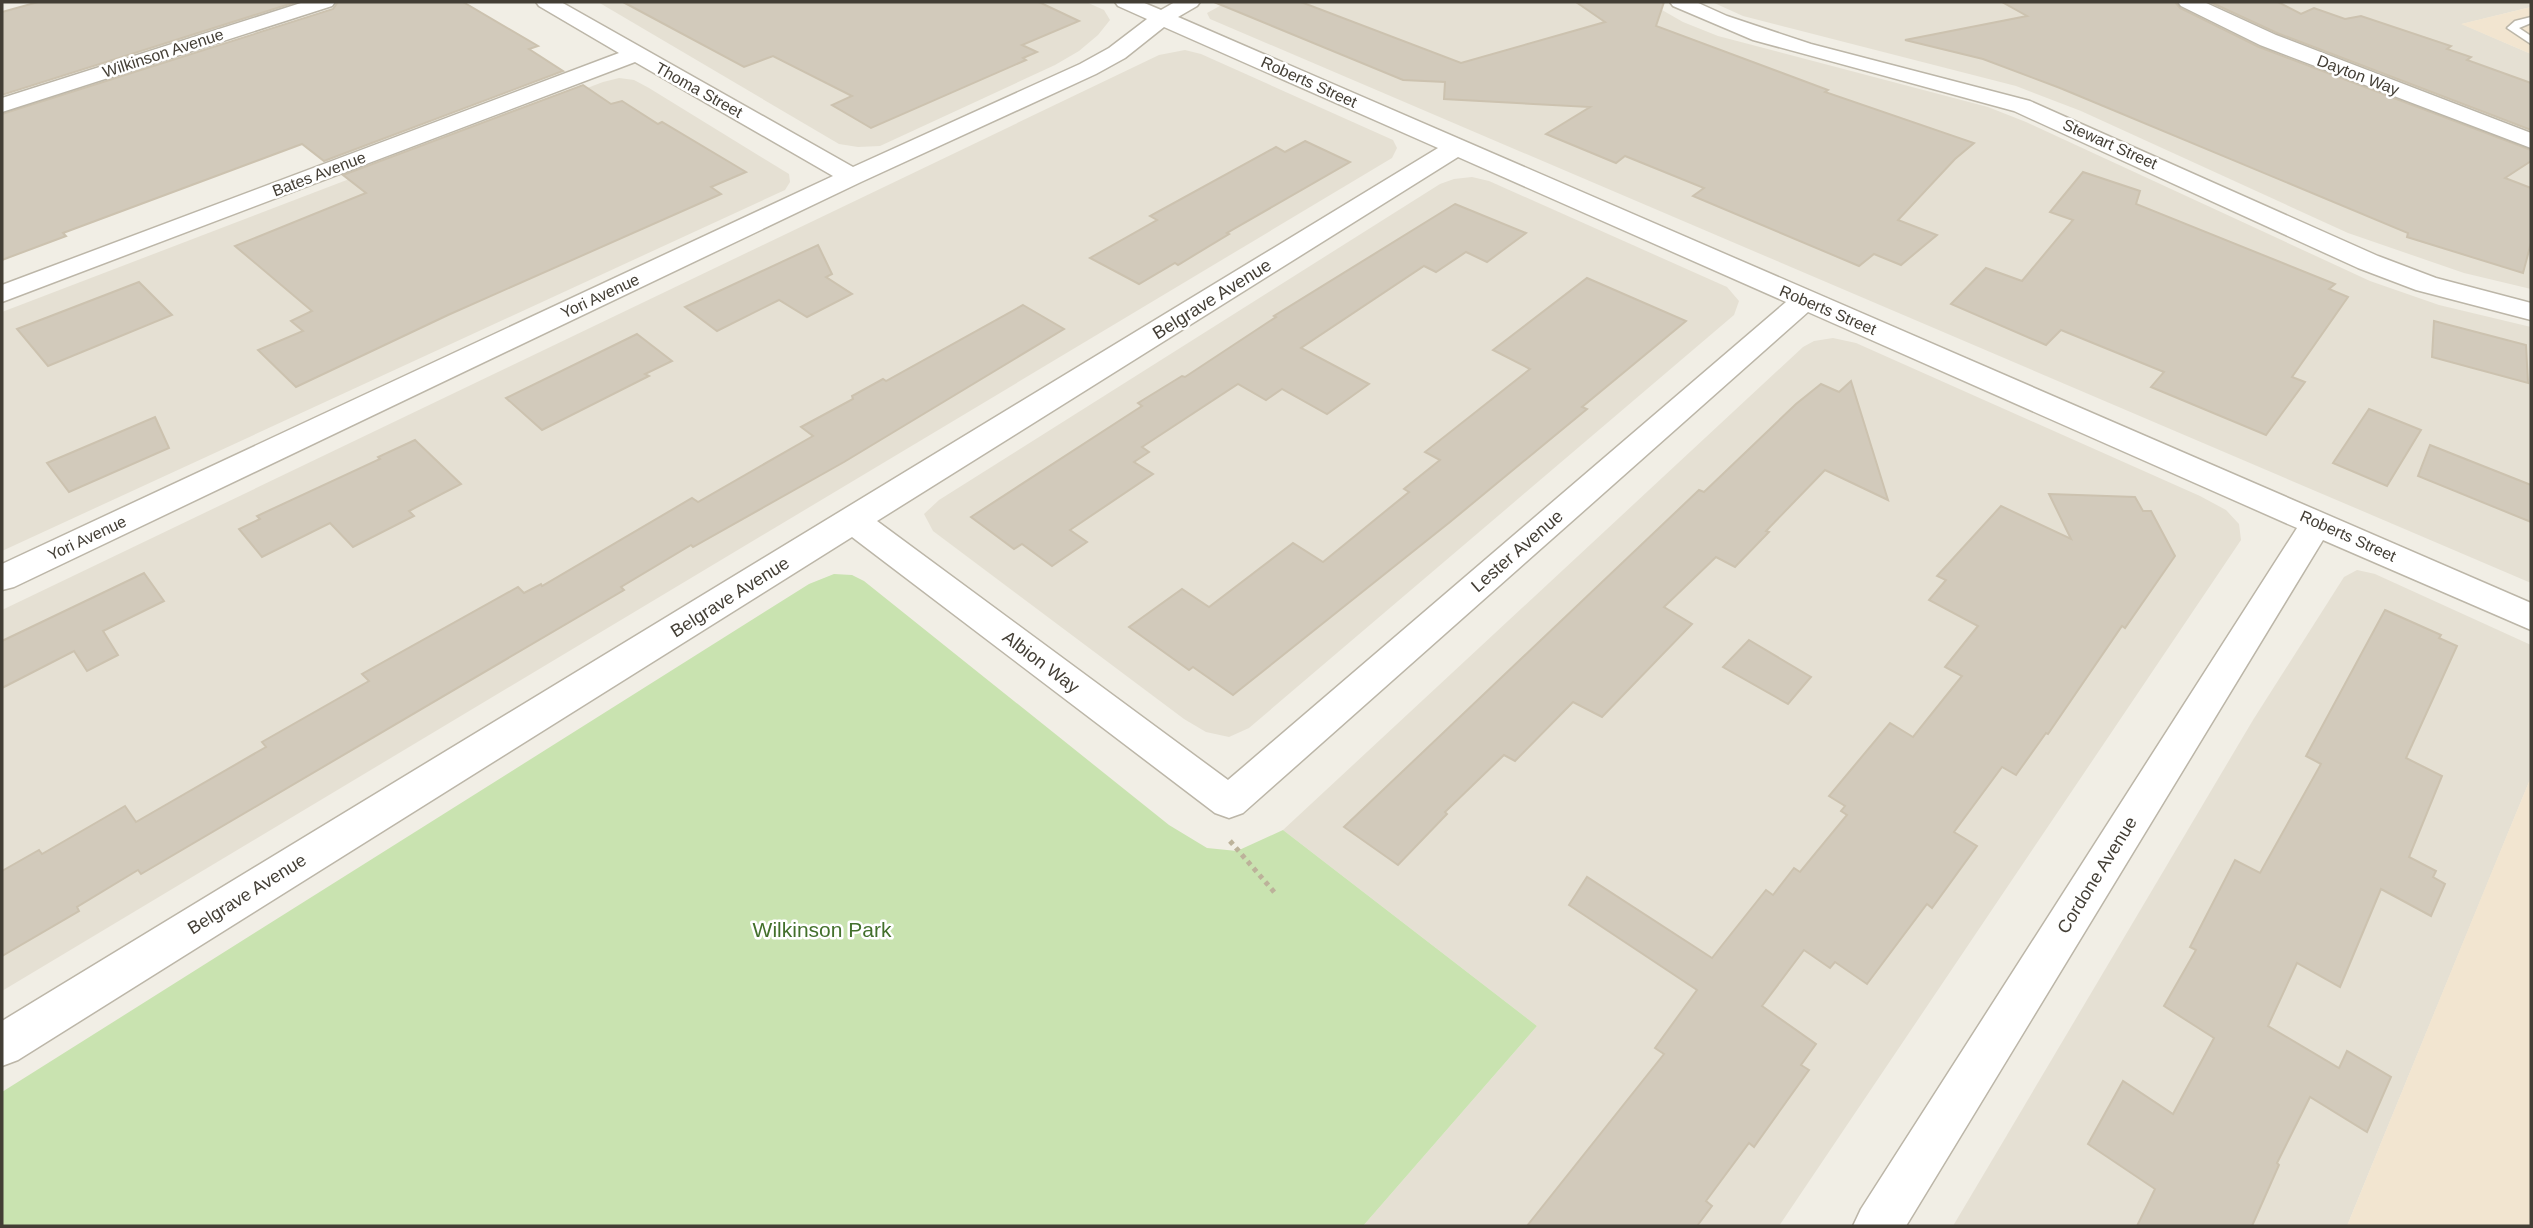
<svg xmlns="http://www.w3.org/2000/svg" width="2533" height="1228" viewBox="0 0 2533 1228" font-family="Helvetica,sans-serif">
	<style>
		.residential { fill: #e5e0d3 }
		.commercial { fill: #f2e5d0 }
		.green { fill: #c9e3b0 }
		.building { fill: #d2cabb; stroke: #ccc2af; stroke-width: 2 }
		.lines { fill: none; stroke-linecap: round; stroke-linejoin: round }
		.lane-casing { stroke: #bcb6a8; stroke-width: 3 }
		.street-casing { stroke: #bcb6a8; stroke-width: 3 }
		.path { stroke: #bcb29a; stroke-width: 5; stroke-dasharray: 4.5 4.5; stroke-linecap: butt }
		.lane { fill: #fff; fill-rule: evenodd }
		.street { fill: #fff; fill-rule: evenodd }
		.labels { text-anchor: middle; dominant-baseline: central; stroke-width: 5; stroke-linejoin: round; paint-order: stroke }
		.far-street-label { font-size: 16px; fill: #433e35; stroke: #fff }
		.street-label { font-size: 18px; fill: #433e35; stroke: #fff }
		.near-park-label { font-size: 21px; fill: #43702c; stroke: #fff }
	</style>
	<rect width="100%" height="100%" fill="#f1eee5"/>
	<g class="residential">
		<polygon points="598,2 1086,2 1104,10 1110,20 1098,35 1079,51 1055,65 880,146 858,147 839,144"/>
		<polygon points="1227,2 1648,2 1683,22 1718,36 1988,107 2026,122 2370,281 2439,305 2531,327 2531,583 1210,19 1207,13"/>
		<polygon points="1712,2 2154,2 2184,18 2309,69 2531,156 2531,289 2464,273 2348,233 2081,111 2016,86 1743,16"/>
		<polygon points="2217,2 2531,2 2531,7 2462,24 2531,54 2531,124 2248,17"/>
		<polygon points="1185,50 1201,54 1393,140 1397,148 1392,158 2,991 2,610 1159,55"/>
		<polygon points="619,78 634,80 649,88 789,174 790,182 785,190 2,551 2,312 603,82"/>
		<polygon points="1472,177 1489,181 1727,287 1739,301 1734,315 1249,728 1229,737 1206,732 1184,719 933,531 924,514 939,500 1440,184 1454,179"/>
		<polygon points="1833,338 1856,343 2200,496 2226,510 2239,524 2241,540 1779,1226 1363,1226 1537,1026 1283,830 1803,347 1814,341"/>
		<polygon points="2357,570 2375,574 2531,645 2531,777 2347,1226 1953,1226 2253,720 2344,577"/>
	</g>
	<g class="commercial">
		<polygon points="2531,7 2531,54 2461,24"/>
		<polygon points="2531,777 2531,1226 2347,1226 2493,869"/>
	</g>
	<polygon class="green" points="834,574 852,575 864,581 1169,825 1207,848 1237,851 1283,830 1537,1026 1363,1226 2,1226 2,1092 809,584"/>
	<g class="building">
		<polygon points="38,2 296,2 2,95 2,12"/>
		<polygon points="338,2 463,2 538,46 529,49 563,71 324,161 302,144 63,233 66,236 2,260 2,114 333,9"/>
		<polygon points="623,2 1039,2 1079,21 1022,45 1037,52 1023,58 1026,60 871,128 832,105 852,96 773,56 744,67"/>
		<polygon points="1214,2 1301,2 1461,63 1605,22 1576,2 1664,2 1656,26 1828,90 1825,92 1974,143 1955,159 1898,220 1937,235 1901,265 1874,254 1859,266 1693,196 1704,188 1625,156 1616,163 1546,134 1590,107 1444,99 1445,82 1403,80"/>
		<polygon points="2002,2 2175,2 2180,8 2259,47 2531,150 2531,161 2505,178 2531,188 2531,243 2523,273 2407,237 2408,233 2060,88 1983,59 1905,40 2027,16"/>
		<polygon points="2210,2 2278,2 2301,14 2314,8 2345,19 2361,16 2451,46 2447,49 2471,57 2467,60 2531,83 2531,130 2277,33"/>
		<polygon points="583,85 611,104 622,101 658,124 662,122 746,172 711,187 721,194 448,315 296,387 258,350 303,331 291,321 312,311 235,246 366,193 343,175"/>
		<polygon points="1305,141 1350,162 1227,233 1229,234 1178,265 1175,263 1139,284 1090,258 1157,220 1150,216 1276,147 1285,152"/>
		<polygon points="2083,172 2140,191 2136,204 2335,284 2329,289 2348,297 2292,377 2305,382 2266,435 2151,387 2164,372 2061,330 2046,345 1951,304 1986,268 2022,281 2073,220 2050,212"/>
		<polygon points="1455,204 1526,233 1487,262 1466,252 1436,272 1424,266 1301,348 1369,384 1327,414 1282,389 1266,400 1238,384 1142,447 1149,452 1134,462 1153,474 1070,530 1087,542 1052,566 1022,544 1014,549 971,517 1142,406 1138,403 1182,376 1185,377 1276,317 1274,316"/>
		<polygon points="818,245 832,274 826,277 852,294 807,317 779,300 717,331 685,307"/>
		<polygon points="1587,278 1686,321 1582,407 1587,409 1450,522 1233,695 1193,667 1189,670 1129,627 1182,589 1209,607 1293,543 1323,562 1409,492 1404,489 1440,460 1425,452 1530,369 1493,350"/>
		<polygon points="139,282 172,315 48,366 17,329"/>
		<polygon points="1023,305 1064,329 844,462 693,547 691,545 621,587 624,590 141,874 138,870 77,907 79,911 2,956 2,871 39,850 42,854 125,806 136,822 266,747 262,742 369,681 362,674 518,587 524,593 541,584 542,586 692,498 698,502 813,436 801,427 853,399 852,396 883,379 886,381"/>
		<polygon points="2434,321 2526,345 2528,383 2432,357"/>
		<polygon points="637,334 672,361 645,374 649,376 542,430 506,398"/>
		<polygon points="1851,381 1888,500 1825,470 1766,531 1769,532 1735,567 1716,557 1664,607 1692,624 1602,717 1573,702 1515,761 1504,755 1445,812 1447,814 1398,865 1344,827 1699,490 1704,492 1796,404 1821,384 1839,392"/>
		<polygon points="2369,409 2421,430 2387,486 2333,463"/>
		<polygon points="155,417 169,448 69,492 47,463"/>
		<polygon points="415,440 461,484 409,511 414,516 353,547 330,523 262,557 239,529 260,519 257,516 380,459 378,457"/>
		<polygon points="2430,445 2531,485 2531,522 2418,476"/>
		<polygon points="2049,494 2135,497 2143,511 2151,511 2175,556 2125,628 2122,626 2048,734 2046,733 2016,775 2002,767 1954,832 1977,846 1932,908 1927,904 1867,984 1835,962 1830,968 1804,950 1762,1006 1816,1044 1801,1065 1809,1070 1754,1147 1749,1143 1706,1201 1712,1206 1697,1226 1527,1226 1664,1054 1655,1048 1697,990 1569,905 1587,877 1712,958 1766,890 1773,895 1794,868 1800,872 1847,815 1841,811 1845,806 1829,796 1890,723 1913,737 1962,676 1945,667 1978,626 1929,600 1946,580 1937,576 2001,506 2071,539"/>
		<polygon points="144,573 164,601 103,631 118,655 87,671 74,651 2,688 2,641"/>
		<polygon points="2385,610 2441,635 2439,638 2457,646 2406,758 2442,776 2409,857 2436,871 2433,877 2445,884 2431,916 2381,889 2340,987 2297,963 2268,1026 2339,1068 2347,1051 2391,1077 2367,1132 2310,1097 2277,1163 2279,1165 2252,1226 2137,1226 2155,1189 2088,1144 2123,1081 2173,1114 2214,1038 2164,1006 2196,950 2190,947 2235,860 2260,873 2321,764 2306,756"/>
		<polygon points="1749,640 1811,677 1788,704 1723,667"/>
	</g>
	<g class="lines">
		<g class="lane-casing">
			<polygon id="lane" points="2531,17 2531,23 2519,28 2531,36 2531,44 2507,28 2515,21"/>
		</g>
		<g class="street-casing">
			<g id="street">
				<polygon points="304,2 335,2 332,6 2,112 2,98"/>
				<path d="M536 2H561L853 167 1080 64 1109 48 1147 19 1118 6 1115 2H1142L1161 10 1175 2H1200L1197 6 1178 17 2531 603V630L2323 540 1906 1226H1853L1861 1209 2297 528 1808 312 1243 813 1229 818 1215 813 852 537 18 1060 2 1066V1021L1438 148 1164 27 1125 58 1096 74 861 182 14 587 2 590V564L833 176 635 62 2 302V285L619 53 539 6ZM1458 157 1786 302 1228 780 877 521Z"/>
				<polygon points="1670,2 1696,2 1727,16 1811,44 2030,101 2378,256 2436,278 2531,303 2531,320 2416,290 2358,268 2014,111 1753,40 1673,6"/>
				<polygon points="2178,2 2204,2 2276,35 2531,133 2531,148 2260,45 2181,6"/>
			</g>
		</g>
		<polyline class="path" points="1230,841 1275,893"/>
		<use href="#lane" class="lane"/>
		<use href="#street" class="street"/>
	</g>
	<g class="labels">
		<g class="far-street-label">
			<text transform="translate(163 53) rotate(-18)">Wilkinson Avenue</text>
			<text transform="translate(2358 75) rotate(21)">Dayton Way</text>
			<text transform="translate(1309 82) rotate(24)">Roberts Street</text>
			<text transform="translate(699 90) rotate(29)">Thoma Street</text>
			<text transform="translate(2110 144) rotate(24)">Stewart Street</text>
			<text transform="translate(319 174) rotate(-21)">Bates Avenue</text>
			<text transform="translate(600 296) rotate(-25)">Yori Avenue</text>
			<text transform="translate(1828 310) rotate(23)">Roberts Street</text>
			<text transform="translate(2348 536) rotate(24)">Roberts Street</text>
			<text transform="translate(87 538) rotate(-25)">Yori Avenue</text>
		</g>
		<g class="street-label">
			<text transform="translate(1212 299) rotate(-32)">Belgrave Avenue</text>
			<text transform="translate(1517 551) rotate(-41)">Lester Avenue</text>
			<text transform="translate(730 597) rotate(-32)">Belgrave Avenue</text>
			<text transform="translate(1041 662) rotate(37)">Albion Way</text>
			<text transform="translate(2097 875) rotate(-58)">Cordone Avenue</text>
			<text transform="translate(247 894) rotate(-32)">Belgrave Avenue</text>
		</g>
		<g class="near-park-label">
			<text x="822" y="929">Wilkinson Park</text>
		</g>
	</g>
	<rect width="2533" height="1228" fill="none" stroke="#433e35" stroke-width="7"/>
</svg>
